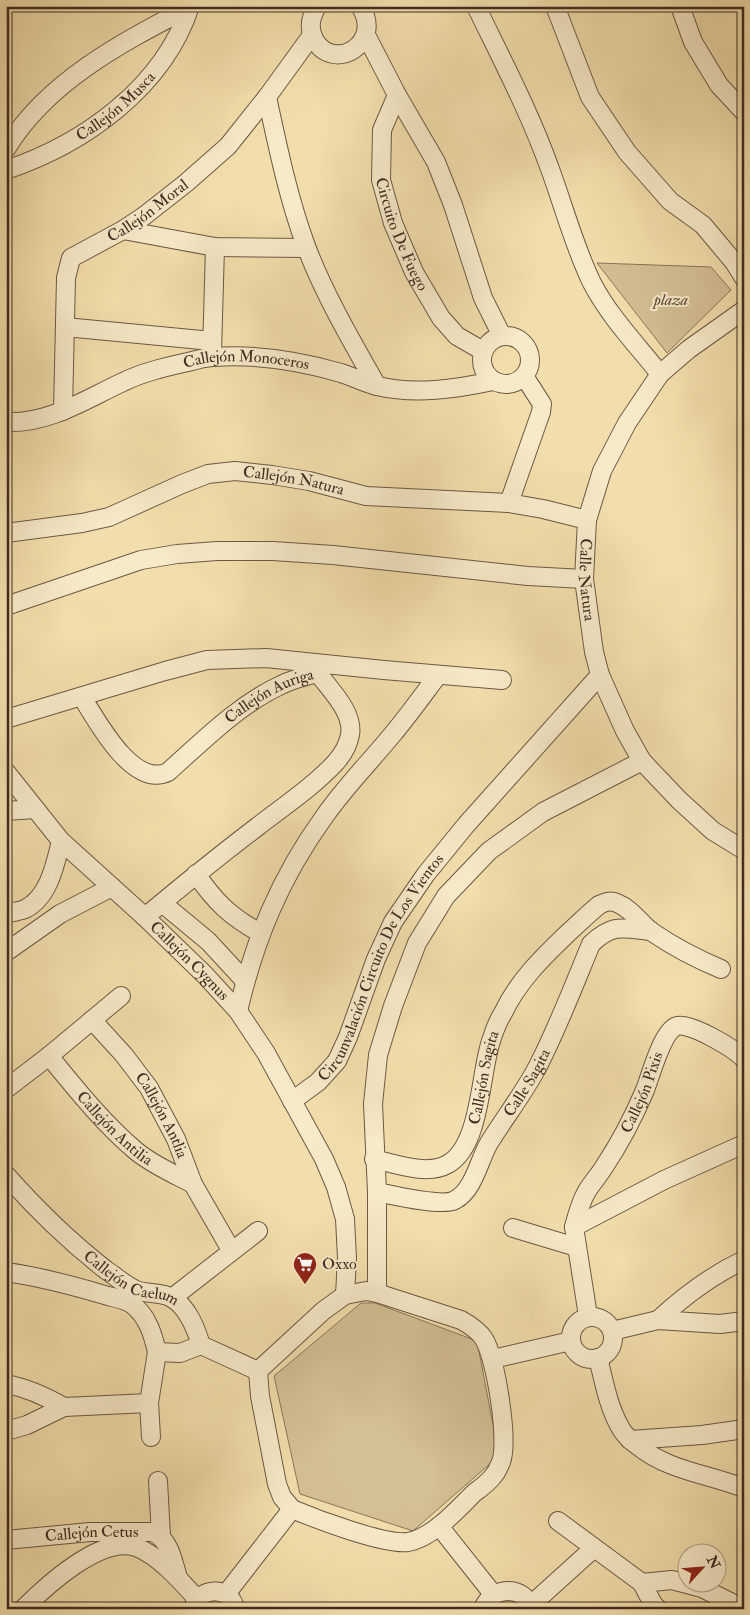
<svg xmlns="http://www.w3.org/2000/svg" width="750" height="1615" viewBox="0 0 750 1615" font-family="'IM FELL Double Pica',serif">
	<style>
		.green { fill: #d4c095; stroke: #8a765c }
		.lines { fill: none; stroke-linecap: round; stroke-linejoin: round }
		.minor-casing { stroke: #6c5844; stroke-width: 20 }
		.minor { stroke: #f7eac9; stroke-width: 18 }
		.labels { text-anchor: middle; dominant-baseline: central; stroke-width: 4; stroke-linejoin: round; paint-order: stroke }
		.street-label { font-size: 16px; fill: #402c22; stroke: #f7eac9 }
		.park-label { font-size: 16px; font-style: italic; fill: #5e4a39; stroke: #f7eac9 }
		.poi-label { font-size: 16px; fill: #402c22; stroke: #f7eac9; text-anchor: start }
	</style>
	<rect width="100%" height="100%" fill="#f2deac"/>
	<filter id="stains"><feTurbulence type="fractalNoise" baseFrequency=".004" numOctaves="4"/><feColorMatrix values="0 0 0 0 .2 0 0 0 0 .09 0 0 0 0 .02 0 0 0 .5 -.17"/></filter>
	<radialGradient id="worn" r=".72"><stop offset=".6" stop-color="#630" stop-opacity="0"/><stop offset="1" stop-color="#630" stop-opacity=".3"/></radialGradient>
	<g class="green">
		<polygon points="597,263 711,267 731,290 667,353"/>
		<polygon points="361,1303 375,1303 477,1341 499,1456 413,1531 300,1494 274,1376"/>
	</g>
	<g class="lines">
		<g class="minor-casing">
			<g id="minor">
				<path d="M317 6C311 17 308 27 314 39 333 74 385 43 360 6"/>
				<path d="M476 6C502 60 530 113 550 169 564 207 574 246 592 283 609 316 637 345 660 374"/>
				<polyline points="555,6 590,97 627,152 670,201 703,225 734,262 744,278"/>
				<polyline points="680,6 693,42 719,85 744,112"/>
				<polyline points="366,35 397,95 436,162 453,205 483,298 502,336"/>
				<path id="s1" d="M397 95 382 130 381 180 393 223 414 272 441 318 457 336 483 351"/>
				<path d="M267 97C278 148 288 197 306 246 323 292 352 342 377 386"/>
				<path d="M6 149C47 81 123 42 190 7"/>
				<path id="s2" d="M6 170C84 144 164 87 190 6"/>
				<polyline points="123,230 215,247 306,248"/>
				<path id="s3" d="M744 310 689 349 660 374 627 423 602 471 587 520 584 579 594 652 600 675 625 731 642 761 679 800 713 831 744 850"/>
				<polyline points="65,327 212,341"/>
				<circle cx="506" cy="360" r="24"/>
				<polyline points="212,353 215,247"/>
				<path id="s4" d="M63 411 66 278 71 258 123 230 144 216 186 183 228 146 267 97 312 35"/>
				<path id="s5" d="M6 422C49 424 86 399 123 382 143 372 166 367 188 362 197 360 205 357 214 357 257 354 300 361 341 373 353 377 365 383 377 386 415 395 456 389 493 381"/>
				<polyline points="509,503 541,412 542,404 524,376"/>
				<path id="s6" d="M6 533 82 523 109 517 182 484 208 474 235 471 272 475 309 481 366 496 509 503 543 509 587 520"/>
				<polyline points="6,606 141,560 177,554 217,551 273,551 333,555 528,576 584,579"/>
				<path id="s7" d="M82 697C97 721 133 789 168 772 203 741 238 705 281 685 293 679 305 676 318 673 330 690 354 712 350 735 348 745 343 754 336 762 313 787 284 806 257 827 219 856 182 886 145 917"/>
				<polyline points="6,719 165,671 207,660 266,658 384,670 502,680"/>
				<path id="s8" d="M6 772 61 841 145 917 205 975 238 1011 266 1053 324 1159 336 1187 345 1219 347 1258 345 1295"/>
				<polyline points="6,811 35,809"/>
				<path d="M196 874C216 903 230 916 260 933"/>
				<polyline points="162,903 208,941 245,981"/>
				<path d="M6 914C12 912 20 911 25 909 49 897 55 865 61 841"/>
				<polyline points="6,952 60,914 112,887"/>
				<path d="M238 1011C255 939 280 878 324 817 344 788 369 763 392 735 408 716 423 695 438 675"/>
				<path id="s9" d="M92 1020 124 1055 149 1088 176 1139 193 1184 231 1250"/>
				<path id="s10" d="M49 1056C76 1089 103 1123 136 1151 153 1165 174 1174 193 1184"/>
				<polyline points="6,1089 49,1056 121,996"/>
				<path id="s11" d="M292 1101 318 1082 337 1061 348 1037 376 959 393 922 426 874 466 825 600 675"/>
				<path id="s12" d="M374 1159C396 1164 427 1176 448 1164 481 1145 480 1073 491 1041 494 1031 498 1021 503 1013 518 981 543 957 568 933 578 924 588 914 599 905 605 902 610 900 617 903 632 909 640 923 652 932 674 947 697 959 721 969"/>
				<path id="s13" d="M6 1175C37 1210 70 1242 106 1270 115 1276 124 1284 134 1289 145 1295 160 1291 172 1298 188 1307 196 1329 201 1345L258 1371"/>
				<path id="s14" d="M377 1192C392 1195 443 1207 455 1200 474 1190 479 1160 489 1143 505 1117 524 1093 538 1066 558 1027 574 985 591 944 613 923 623 928 651 931"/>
				<path id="s15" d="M574 1227C577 1215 580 1203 587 1191 592 1183 599 1175 604 1167 620 1143 634 1116 645 1090 651 1075 662 1031 677 1026 690 1022 735 1049 744 1059"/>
				<polyline points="513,1228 576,1247"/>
				<path d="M6 1272C41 1277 75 1286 108 1296 116 1298 127 1300 133 1305 148 1317 153 1335 157 1352"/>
				<path d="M366 1291 377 1293 461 1320C470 1325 479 1331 484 1339 496 1359 509 1441 501 1462 499 1466 497 1472 494 1475 489 1482 481 1488 474 1493 457 1510 432 1538 408 1542 384 1545 316 1519 292 1509L282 1497 277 1484 260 1396 258 1371 323 1311 345 1295Z"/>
				<polyline points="377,1293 377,1192 373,1104 378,1055 393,1006 417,943 446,896 489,851 543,812 642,761"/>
				<polyline points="172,1298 258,1231"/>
				<polyline points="588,1316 574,1227 664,1180 744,1144"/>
				<circle cx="592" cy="1338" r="21"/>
				<path d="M658 1320C684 1296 712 1275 744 1260"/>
				<polyline points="612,1331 658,1320 720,1324 744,1321"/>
				<path d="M598 1358C604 1381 608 1406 620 1427 624 1435 631 1441 638 1446 669 1471 708 1474 744 1488"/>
				<polyline points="493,1359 571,1341"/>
				<path d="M6 1384C28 1388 45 1396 64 1407"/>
				<polyline points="149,1403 151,1437"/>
				<polyline points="6,1431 27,1425 64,1407 149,1403 157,1352 180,1353 201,1345"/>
				<polyline points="630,1440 702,1435 744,1429"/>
				<polyline points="158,1481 161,1536"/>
				<polyline points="558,1521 642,1583 653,1604 658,1609"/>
				<polyline points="439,1526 493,1594"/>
				<path id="s16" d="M6 1540 90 1532H153C170 1540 173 1561 178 1578"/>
				<polyline points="642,1583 672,1580 702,1588 744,1609"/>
				<polyline points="226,1594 292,1509"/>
				<polyline points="531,1605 594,1548"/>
				<path d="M23 1609C46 1586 101 1535 136 1547 158 1555 181 1581 197 1599"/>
				<path d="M193 1609C198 1586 231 1585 235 1609"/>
				<path d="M483 1609C491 1586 524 1584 532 1609"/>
			</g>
		</g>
		<use href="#minor" class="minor"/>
	</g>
	<defs>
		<g id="supermarket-pin" transform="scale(1.25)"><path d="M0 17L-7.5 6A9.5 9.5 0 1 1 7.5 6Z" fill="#8f2418" stroke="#f7eac9"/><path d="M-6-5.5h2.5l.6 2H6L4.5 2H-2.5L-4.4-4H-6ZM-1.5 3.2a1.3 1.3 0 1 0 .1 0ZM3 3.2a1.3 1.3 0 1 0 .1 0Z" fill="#fff"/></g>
	</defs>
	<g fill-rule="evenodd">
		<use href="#supermarket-pin" x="305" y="1264"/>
	</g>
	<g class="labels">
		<g class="street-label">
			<text stroke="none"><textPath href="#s2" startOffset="128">Callejón Musca</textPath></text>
			<text stroke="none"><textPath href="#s4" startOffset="244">Callejón Moral</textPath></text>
			<text stroke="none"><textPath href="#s1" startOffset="146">Circuito De Fuego</textPath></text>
			<text stroke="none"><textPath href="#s5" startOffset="252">Callejón Monoceros</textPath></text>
			<text stroke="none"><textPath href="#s6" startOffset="299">Callejón Natura</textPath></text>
			<text stroke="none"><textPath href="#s3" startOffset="330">Calle Natura</textPath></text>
			<text stroke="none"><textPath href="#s7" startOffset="251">Callejón Auriga</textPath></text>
			<text stroke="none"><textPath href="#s8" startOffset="264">Callejón Cygnus</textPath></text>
			<text stroke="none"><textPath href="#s11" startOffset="164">Circunvalación Circuito De Los Vientos</textPath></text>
			<text stroke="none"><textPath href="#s12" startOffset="172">Callejón Sagita</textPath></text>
			<text stroke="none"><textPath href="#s14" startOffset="218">Calle Sagita</textPath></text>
			<text stroke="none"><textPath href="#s15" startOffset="152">Callejón Pixis</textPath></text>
			<text stroke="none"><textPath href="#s9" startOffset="119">Callejón Antlia</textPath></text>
			<text stroke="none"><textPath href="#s10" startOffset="98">Callejón Antilia</textPath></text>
			<text stroke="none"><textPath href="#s13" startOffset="165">Callejón Caelum</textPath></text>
			<text stroke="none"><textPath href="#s16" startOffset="86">Callejón Cetus</textPath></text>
		</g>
		<g class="park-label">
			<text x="671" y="300">plaza</text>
		</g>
		<g class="poi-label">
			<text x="322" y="1264">Oxxo</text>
		</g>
	</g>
	<rect width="750" height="1615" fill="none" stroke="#f2deac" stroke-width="25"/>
	<rect x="8" y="8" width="735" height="1600" fill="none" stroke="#402c22" stroke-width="2.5"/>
	<rect x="12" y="12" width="725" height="1590" fill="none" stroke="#402c22"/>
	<g transform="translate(702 1568) rotate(64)"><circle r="24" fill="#f7eac9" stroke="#ae9e86"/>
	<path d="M0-4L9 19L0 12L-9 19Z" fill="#8f2418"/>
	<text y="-8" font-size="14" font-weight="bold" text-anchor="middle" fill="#402c22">N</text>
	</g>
	<rect width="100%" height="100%" filter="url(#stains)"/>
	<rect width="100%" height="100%" fill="url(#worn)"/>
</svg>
